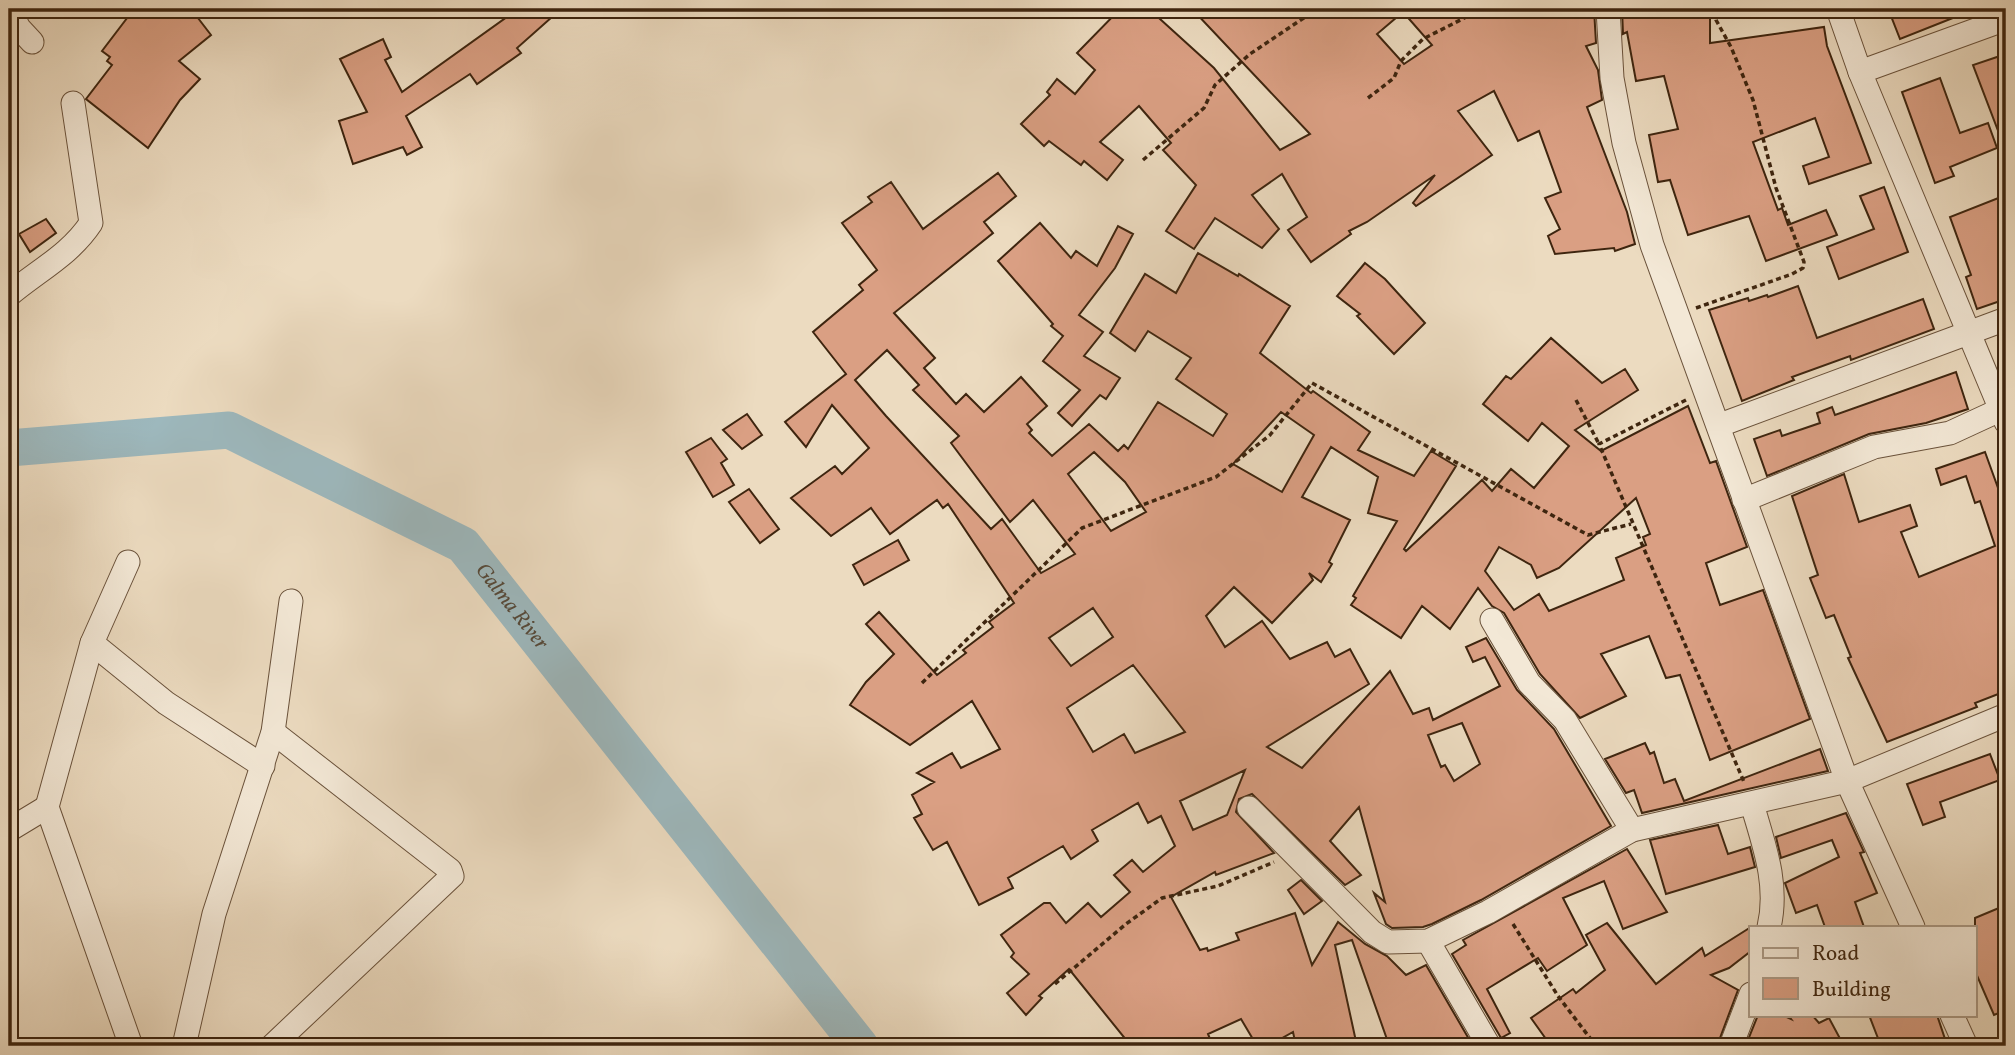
<svg xmlns="http://www.w3.org/2000/svg" width="2015" height="1055" viewBox="0 0 2015 1055" font-family="Vollkorn,serif">
	<style>
		.lines { fill: none; stroke-linecap: round; stroke-linejoin: round }
		.river { stroke: #9db8bd; stroke-width: 37 }
		.building { fill: #da9f83; stroke: #3e250f; stroke-width: 2; fill-rule: evenodd }
		.street-casing { stroke: #6a523b; stroke-width: 25 }
		.path { stroke: #3e250f; stroke-width: 3.5; stroke-dasharray: 5 3.5; stroke-linecap: butt }
		.street { stroke: #f3e8d6; stroke-width: 23 }
		.labels { text-anchor: middle; dominant-baseline: central; stroke-width: 6; stroke-linejoin: round; paint-order: stroke }
		.water-label { font-size: 21px; font-style: italic; fill: #564a3a; stroke: #f3e8d6 }
	</style>
	<rect width="100%" height="100%" fill="#ecdbc0"/>
	<filter id="stains"><feTurbulence type="fractalNoise" baseFrequency=".00286" numOctaves="4"/><feColorMatrix values="0 0 0 0 .2 0 0 0 0 .09 0 0 0 0 .02 0 0 0 .5 -.17"/></filter>
	<radialGradient id="worn" r=".72"><stop offset=".6" stop-color="#630" stop-opacity="0"/><stop offset="1" stop-color="#630" stop-opacity=".3"/></radialGradient>
	<g class="lines">
		<path class="river" id="s1" d="M9 448 229 430 463 545 860 1046"/>
	</g>
	<g class="building">
		<polygon points="134,9 191,9 211,35 179,61 200,79 180,100 148,148 86,99 112,65 107,61 110,57 102,51"/>
		<polygon points="518,9 561,9 517,48 521,53 477,84 470,74 406,116 422,147 407,155 403,147 353,164 339,121 367,112 340,59 383,39 391,57 385,60 402,92"/>
		<path d="M1120 9 1129 16 1135 9H1149L1214 68 1280 150 1310 134 1192 9H1594L1596 43 1586 46 1598 70 1602 100 1587 107 1627 212 1635 244 1615 251 1614 248 1555 254 1548 236 1560 229 1545 198 1561 192 1539 131 1518 141 1494 91 1458 111 1492 155 1416 206 1413 203 1435 175 1367 222 1349 231 1351 234 1311 262 1288 230 1307 217 1282 174 1252 195 1279 229 1262 248 1215 218 1194 249 1166 231 1196 185 1163 150 1171 143 1139 106 1100 142 1123 160 1107 180 1084 161 1081 165 1049 141 1044 146 1021 124 1050 95 1047 92 1057 79 1075 94 1095 70 1077 53ZM1403 12 1432 45 1404 64 1377 34Z"/>
		<polygon points="1622,9 1710,9 1710,43 1824,27 1827,46 1871,163 1809,184 1803,166 1829,157 1815,118 1753,142 1778,210 1782,208 1788,225 1826,210 1837,235 1766,261 1749,216 1688,235 1670,180 1658,182 1649,135 1678,129 1664,76 1636,81 1627,32 1623,34"/>
		<polygon points="1910,9 1973,9 1973,10 1900,39 1891,16"/>
		<polygon points="2006,54 2006,148 2005,149 1973,65"/>
		<polygon points="1940,78 1960,133 1988,123 1997,148 1950,167 1954,176 1935,183 1902,92"/>
		<path d="M998 173 1016 196 984 222 993 233 894 313 935 358 924 368 956 404 966 394 984 412 1021 377 1047 406 1027 424 1032 430 1029 433 1052 456 1089 424 1118 451 1124 445 1128 449 1158 402 1213 436 1227 414 1176 379 1191 358 1148 331 1135 351 1110 333 1145 274 1176 293 1198 253 1238 276 1239 274 1290 306 1260 353 1311 393 1313 391 1370 432 1358 450 1414 476 1431 451 1456 466 1404 549 1406 551 1482 480 1492 491 1511 469 1534 488 1569 446 1542 423 1528 441 1483 404 1506 376 1511 379 1551 338 1602 383 1625 369 1638 390 1575 430 1601 451 1688 406 1710 463 1716 461 1747 547 1706 563 1720 605 1763 590 1810 719 1710 760 1680 675 1666 678 1649 636 1601 654 1626 696 1580 718 1540 674 1504 613 1492 606 1478 588 1450 629 1422 606 1401 638 1351 605 1356 598 1353 596 1397 521 1368 513 1378 477 1331 447 1302 497 1350 520 1329 562 1332 564 1321 582 1309 573 1313 580 1272 623 1234 587 1206 616 1225 647 1262 621 1290 659 1327 642 1335 657 1350 649 1369 684 1267 747 1302 768 1390 671 1413 714 1429 708 1433 720 1500 686 1485 657 1473 662 1466 647 1486 638 1517 690 1554 729 1611 826 1481 900 1432 924 1423 927 1392 928 1386 924 1374 893 1385 902 1359 807 1330 841 1361 875 1345 885 1252 794 1239 799 1236 812 1274 853 1216 875 1215 872 1171 897 1200 950 1207 948 1208 951 1239 940 1236 933 1295 913 1312 965 1338 922 1365 944 1387 956 1406 975 1426 965 1473 1046H1408L1405 1039 1389 1045 1352 940 1335 945 1357 1046H1296L1293 1032 1268 1046H1257L1241 1019 1208 1034 1213 1046H1131L1069 969 1039 996 1042 998 1026 1015 1007 993 1029 974 1011 957 1014 953 1001 935 1044 903H1050L1066 923 1088 903 1101 917 1130 892 1114 875 1132 860 1143 872 1175 846 1161 816 1148 823 1138 803 1092 830 1098 841 1071 859 1063 846 1008 878 1013 888 979 905 947 842 933 850 914 818 922 814 912 795 934 782 917 773 952 753 961 768 1000 749 972 701 910 745 850 705 866 682 894 654 866 624 879 612 937 675 966 653 963 650 993 627 989 622 1014 603 948 504 943 508 937 500 890 534 871 508 831 536 791 498 835 466 842 474 869 448 832 405 806 447 785 422 846 374 813 332 863 290 859 285 877 270 842 223 872 202 868 197 891 182 923 229ZM887 350 919 385 913 390 959 436 951 443 1010 522 1033 500 1075 554 1041 573 1002 519 991 529 886 416 855 380ZM1281 412 1314 435 1282 492 1233 464ZM1094 452 1125 482 1146 512 1111 531 1068 474ZM1636 498 1650 534 1643 537 1646 545 1616 558 1624 580 1549 611 1539 594 1514 610 1485 571 1499 547 1531 565 1537 578 1559 568ZM1093 608 1113 637 1071 666 1049 638ZM1133 665 1185 732 1135 753 1124 734 1093 752 1067 708ZM1462 723 1480 764 1454 781 1445 765 1441 767 1428 735ZM1245 770 1227 815 1193 830 1180 801Z"/>
		<polygon points="1884,187 1908,252 1839,279 1827,247 1874,229 1860,196"/>
		<polygon points="2006,195 2006,299 1977,309 1966,277 1971,275 1950,217"/>
		<polygon points="46,219 56,233 30,252 19,234"/>
		<polygon points="1040,223 1071,258 1076,251 1097,266 1118,226 1133,234 1115,268 1079,315 1103,332 1084,356 1120,378 1106,399 1100,395 1072,426 1058,413 1080,390 1043,361 1063,336 1051,326 1053,324 998,261"/>
		<polygon points="1365,263 1385,279 1425,323 1394,354 1357,316 1360,314 1337,296"/>
		<polygon points="1798,286 1817,338 1923,299 1934,329 1851,360 1850,356 1792,377 1794,380 1742,401 1709,310 1748,298 1749,301 1767,295 1768,297"/>
		<polygon points="1956,372 1968,409 1926,423 1869,434 1767,476 1754,439 1780,430 1782,436 1820,423 1817,413 1832,407 1835,415"/>
		<polygon points="747,414 762,435 742,449 723,430"/>
		<polygon points="711,438 727,459 721,463 734,485 713,497 686,452"/>
		<polygon points="1985,452 2006,510 2006,691 1975,703 1977,707 1887,742 1848,658 1851,657 1834,615 1826,618 1810,578 1818,575 1792,496 1844,474 1859,522 1910,505 1917,526 1901,532 1919,577 1995,546 1980,501 1975,503 1966,476 1941,485 1936,469"/>
		<polygon points="749,489 779,529 760,543 729,502"/>
		<polygon points="898,540 909,560 864,585 853,565"/>
		<polygon points="1645,743 1650,754 1654,752 1664,783 1675,779 1684,801 1820,749 1828,771 1642,813 1634,790 1626,793 1605,759"/>
		<polygon points="1990,754 2000,780 1940,802 1945,817 1923,825 1907,784"/>
		<polygon points="1846,813 1864,852 1860,853 1877,893 1855,902 1864,927 1825,927 1817,905 1796,913 1785,883 1839,857 1832,840 1781,858 1776,837"/>
		<polygon points="1718,825 1728,854 1750,847 1755,867 1666,894 1650,840"/>
		<polygon points="1627,849 1667,912 1623,929 1604,881 1563,898 1587,945 1547,971 1538,958 1487,989 1510,1033 1501,1038 1452,954 1466,945 1463,940"/>
		<polygon points="1301,880 1322,901 1304,914 1288,890"/>
		<polygon points="2006,905 2006,955 1999,957 2006,974 2006,1010 1994,1015 1975,971 1975,918"/>
		<polygon points="1607,923 1656,984 1702,948 1705,956 1751,927 1751,951 1729,968 1711,975 1738,990 1717,1046 1551,1046 1531,1018 1573,989 1576,993 1605,970 1586,935"/>
		<polygon points="1758,1015 1782,1015 1791,1019 1788,1015 1812,1015 1819,1023 1829,1018 1844,1046 1754,1046 1748,1040"/>
		<polygon points="1869,1015 1937,1015 1945,1039 1928,1046 1881,1046"/>
	</g>
	<g class="lines">
		<g class="street-casing">
			<g id="street">
				<polyline points="9,9 19,28 32,42"/>
				<polyline points="1608,9 1612,78 1624,143 1652,245 1847,781 1913,927"/>
				<polyline points="1838,9 1860,72 2006,422"/>
				<polyline points="1860,72 2006,19"/>
				<path d="M9 295C37 271 70 255 91 223L73 103"/>
				<polyline points="1720,425 2006,319"/>
				<polyline points="1744,500 1874,447 1950,433 2002,409"/>
				<polyline points="128,562 92,643 47,807 131,1046"/>
				<polyline points="1492,620 1529,683 1565,720 1632,830"/>
				<polyline points="92,643 166,703 263,766"/>
				<path d="M1752 804C1764 845 1779 885 1769 927"/>
				<polyline points="1249,808 1372,932 1388,942 1428,941 1488,912 1632,830 1847,781 2006,715"/>
				<polyline points="9,830 47,807"/>
				<polyline points="1428,941 1489,1046"/>
				<polyline points="1952,1015 1966,1046"/>
				<polyline points="184,1046 214,914 273,732 291,601"/>
				<polyline points="272,1046 452,876 450,870 273,732"/>
				<polyline points="1731,1046 1751,994"/>
			</g>
		</g>
		<g class="path">
			<polyline points="1368,98 1394,78 1401,61 1423,39 1482,9"/>
			<polyline points="1143,160 1204,108 1215,85 1250,54 1317,9"/>
			<polyline points="1696,308 1792,274 1803,268 1804,262 1776,188 1753,100 1731,47 1716,20 1714,9"/>
			<polyline points="1576,400 1599,444"/>
			<polyline points="1686,400 1599,444 1744,782"/>
			<polyline points="922,683 1082,528 1216,477 1270,435 1312,383 1588,535 1631,524"/>
			<polyline points="1513,924 1558,996 1596,1046"/>
			<polyline points="1055,984 1126,924 1162,898 1218,886 1274,862"/>
		</g>
		<use href="#street" class="street"/>
	</g>
	<g class="labels">
		<g class="water-label">
			<text stroke="none"><textPath href="#s1" startOffset="560">Galma River</textPath></text>
		</g>
	</g>
	<rect width="2015" height="1055" fill="none" stroke="#ecdbc0" stroke-width="35"/>
	<rect x="10" y="10" width="1994" height="1034" fill="none" stroke="#3e250f" stroke-width="3.5"/>
	<rect x="18" y="18" width="1980" height="1020" fill="none" stroke="#3e250f" stroke-width="2"/>
	<rect x="1749" y="926" width="228" height="91" fill="#f3e8d6" stroke="#ab9a86" stroke-width="2"/>
	<rect x="1763" y="948" width="35" height="10" fill="#f3e8d6" stroke="#ab9a86" stroke-width="2"/>
	<text x="1812" y="960" font-size="21" fill="#3e250f">Road</text>
	<rect x="1763" y="978" width="35" height="21" fill="#da9f83" stroke="#ab9a86" stroke-width="2"/>
	<text x="1812" y="996" font-size="21" fill="#3e250f">Building</text>
	<rect width="100%" height="100%" filter="url(#stains)"/>
	<rect width="100%" height="100%" fill="url(#worn)"/>
</svg>
